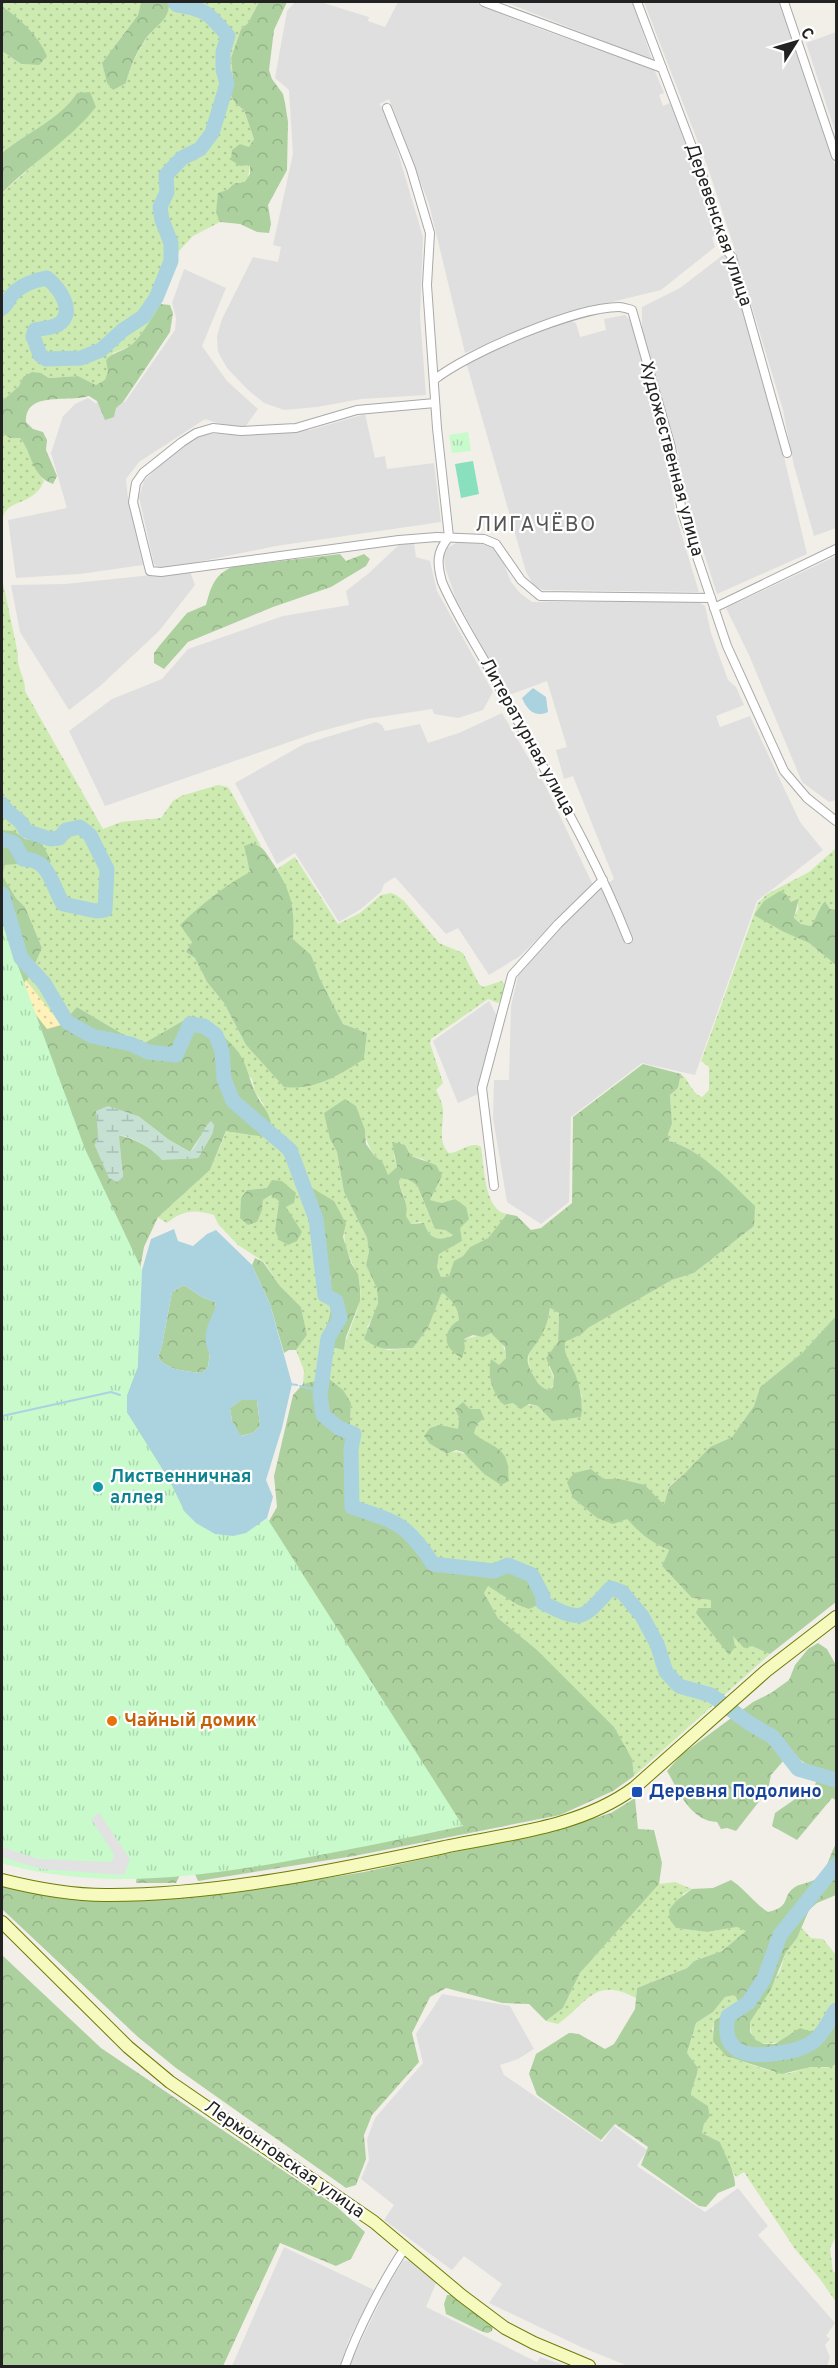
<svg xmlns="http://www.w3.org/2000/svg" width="838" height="2368" viewBox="0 0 838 2368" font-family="Overpass,sans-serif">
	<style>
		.residential { fill: #e0dfdf }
		.grass { fill: url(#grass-dots); fill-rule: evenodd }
		.forest { fill: url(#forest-crowns); fill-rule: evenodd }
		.wetland { fill: url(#wetland-marsh) }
		.sand { fill: url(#sand-dots) }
		.park { fill: url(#park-tufts) }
		.pitch { fill: #88e0be }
		.parking { fill: #e2e2e2 }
		.water { fill: #aad3df; fill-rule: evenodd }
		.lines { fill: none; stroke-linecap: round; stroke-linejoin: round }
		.stream { stroke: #aad3df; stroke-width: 2 }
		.river { stroke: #aad3df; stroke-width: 15 }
		.street-casing { stroke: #a9a9a9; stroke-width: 10 }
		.secondary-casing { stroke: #707d05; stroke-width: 14 }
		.street { stroke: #fff; stroke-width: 8 }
		.secondary { stroke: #f7fabf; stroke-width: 12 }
		.culture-dot { fill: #0f9aa8; stroke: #fff; stroke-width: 2 }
		.food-dot { fill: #e8710a; stroke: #fff; stroke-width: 2 }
		.transit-dot { fill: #1a4fb4; stroke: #fff; stroke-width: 2 }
		.labels { text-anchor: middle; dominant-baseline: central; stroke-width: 4.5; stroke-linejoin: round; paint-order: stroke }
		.street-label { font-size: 18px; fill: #222; stroke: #fff }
		.culture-label { font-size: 18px; font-weight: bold; fill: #0d838f; stroke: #fff; text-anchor: start }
		.food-label { font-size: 18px; font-weight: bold; fill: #c56008; stroke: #fff; text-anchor: start }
		.transit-label { font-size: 18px; font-weight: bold; fill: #164399; stroke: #fff; text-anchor: start }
		.quarter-label { font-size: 21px; letter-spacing: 1.5px; fill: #555; stroke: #fff }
	</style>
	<defs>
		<pattern id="grass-dots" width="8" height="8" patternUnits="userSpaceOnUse" patternTransform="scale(1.5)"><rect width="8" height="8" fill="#cdebb0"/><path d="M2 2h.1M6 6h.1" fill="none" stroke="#b0c997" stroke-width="1.8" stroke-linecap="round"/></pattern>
		<pattern id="forest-crowns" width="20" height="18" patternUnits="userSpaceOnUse" patternTransform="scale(1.5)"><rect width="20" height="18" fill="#add19e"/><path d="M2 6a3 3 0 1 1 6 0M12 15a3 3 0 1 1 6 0" fill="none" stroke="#95b388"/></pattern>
		<pattern id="wetland-marsh" width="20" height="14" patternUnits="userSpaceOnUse" patternTransform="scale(1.5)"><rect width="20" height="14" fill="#c6e0d4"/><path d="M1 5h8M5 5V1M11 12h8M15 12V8" fill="none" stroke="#aac0b6"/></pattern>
		<pattern id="sand-dots" width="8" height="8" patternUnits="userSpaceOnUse" patternTransform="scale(1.5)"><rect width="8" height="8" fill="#fff1ba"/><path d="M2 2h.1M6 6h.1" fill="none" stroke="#dacea0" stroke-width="1.8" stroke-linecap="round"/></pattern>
		<pattern id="park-tufts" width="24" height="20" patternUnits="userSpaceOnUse" patternTransform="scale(1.5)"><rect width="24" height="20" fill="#c8facc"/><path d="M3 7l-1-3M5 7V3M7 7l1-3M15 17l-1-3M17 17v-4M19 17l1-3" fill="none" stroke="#acd6af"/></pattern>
	</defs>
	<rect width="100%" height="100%" fill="#f2efe9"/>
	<g class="residential">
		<polygon points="295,2 320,2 369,17 368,21 385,27 398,2 474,2 543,30 654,69 664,93 659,95 663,106 670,103 689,148 716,235 712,237 715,247 661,290 562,314 465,353 429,204 389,99 379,104 386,112 423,237 420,316 426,395 361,399 317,407 284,410 264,403 247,389 227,368 218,352 217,336 222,319 253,257 278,262 281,247 273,245 293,154 289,90 275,78 287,11"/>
		<polygon points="505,2 633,2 652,60"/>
		<polygon points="644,2 781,2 836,168 836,528 814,536 794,466 783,410 734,247 708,168"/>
		<polygon points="836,32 836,134 806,43"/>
		<polygon points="723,255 729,258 776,423 807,554 717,594 682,485 678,452 649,357 642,328 642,307 680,288"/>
		<polygon points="184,269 226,288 202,346 227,381 258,409 245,427 223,425 205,419 139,462 126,479 128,499 143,565 80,574 16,578 8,520 67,508 51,453 63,416 75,404 88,398 95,403 125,402 175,330 176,318 172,303"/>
		<polygon points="625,315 632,322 662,433 676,516 699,592 543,590 534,586 526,572 466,362 568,320 576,323 580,337 606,330 604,319"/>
		<polygon points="365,414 375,458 385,456 387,469 434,463 441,522 276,546 169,568 158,567 154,564 139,497 144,481 160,465 193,438 206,434 274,433 310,430"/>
		<polygon points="458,542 492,545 503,561 511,582 520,593 532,602 699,602 705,606 711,633 728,680 736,687 744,705 716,716 720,727 750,716 800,822 823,850 757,901 695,1075 642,1063 571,1117 569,1202 541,1224 507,1202 493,1118 494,1080 509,1080 511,1006 518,976 563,924 595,893 614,879 573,776 564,779 556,750 567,747 547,681 509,695 456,599 445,567 444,556 447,548"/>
		<polygon points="414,543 416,557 430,561 437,591 493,692 483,710 458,718 434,714 432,709 366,719 318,732 105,806 69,731 112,699 162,679 188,649 283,616 349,605 346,591 369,573 400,544"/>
		<polygon points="836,556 836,800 829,802 802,782 749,655 726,608"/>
		<polygon points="190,571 195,585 159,631 99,687 69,710 20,632 11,585 65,584"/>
		<polygon points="502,713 547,789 593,885 520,956 489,975 458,928 446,934 395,877 384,884 381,892 361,909 339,922 295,853 277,864 235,783 304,744 376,722 382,725 385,731 420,724 428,743 459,733"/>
		<polygon points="489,1001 498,1018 478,1094 458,1103 433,1041"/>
		<polygon points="442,1994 510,2006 534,2049 518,2059 500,2065 504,2075 602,2142 614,2126 647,2150 637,2166 705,2212 738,2188 768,2226 758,2235 835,2323 826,2336 830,2339 825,2345 830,2357 827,2366 628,2366 581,2347 489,2303 502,2284 464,2256 452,2270 384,2220 394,2205 361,2179 369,2160 367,2139 375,2118 423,2063 416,2034"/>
		<polygon points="284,2247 374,2290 349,2339 340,2366 232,2366"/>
		<polygon points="411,2260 437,2281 426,2307 537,2362 540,2357 566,2366 349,2366 387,2287 403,2261"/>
	</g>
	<g class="grass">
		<path d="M2 2H141L138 15 102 63 107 83H126C130 66 137 52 147 38 155 26 170 18 169 2H259L248 23 241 29 231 58 233 77 229 86 231 96 236 104 244 110 254 139C244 155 255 166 245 183H235L227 190 216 213 220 222 193 236 179 251 157 313 131 346 113 353 106 380 96 385 78 376 49 378 41 373 23 377 19 386 2 401V193L56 145 77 93C60 119 26 133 2 153V51L21 64 39 65 14 15 2 6Z"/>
		<path d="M2 433 10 438H20C31 452 32 466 44 481 35 504 10 500 4 514 0 524 3 538 2 548Z"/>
		<path d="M2 578 18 654C16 669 26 677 25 691L103 829 121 822 161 818 173 801 181 796 218 785 228 787 230 790 261 846 252 843 246 856 251 872 223 890 186 952 195 958 207 982 224 1003 246 1045 265 1065 364 1059 367 1033 343 1024 320 979 311 956 293 939C294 915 290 889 277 869L295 857 338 924 360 913 381 895 391 893 396 895 404 901 439 943 463 953 479 984 483 987 502 981 505 985 502 999 498 1003 488 999 431 1039 430 1043 443 1083 436 1090C439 1096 442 1102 443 1109 444 1123 437 1142 449 1153 460 1153 471 1140 481 1147 484 1165 484 1211 507 1214L488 1238 470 1247 463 1256 455 1261 449 1276 441 1277 437 1267 439 1253 462 1241 442 1203 430 1200 442 1176 423 1159 411 1156 405 1145 394 1155 397 1168 387 1176C380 1155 367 1154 365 1130L330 1139 337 1152 344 1192 367 1238 369 1251 366 1265 377 1289 378 1302 374 1316 367 1327 387 1350 413 1348 428 1328 442 1291 454 1302 458 1310 465 1348 464 1339 491 1333C500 1340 505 1345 506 1358L499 1365 513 1403 538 1406 552 1421 582 1397 573 1369 567 1361 564 1342 582 1334 588 1328 672 1280 694 1273 754 1226V1206C732 1184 700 1148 669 1141L668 1134 672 1124 670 1095 678 1088 681 1074C690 1081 691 1093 702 1097L709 1090V1067L701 1061 758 903 767 894 809 872 836 848V910L830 909 825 901C818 909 817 917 811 926L801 924 794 918 798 909V898L791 902 786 894 773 926 809 943 836 965V1316L802 1353 760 1387 754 1406 732 1437 710 1447 684 1474 669 1486 664 1506 620 1479H604L591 1469 573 1498 597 1518H627C640 1533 651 1543 669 1550L662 1566 692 1598 711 1600 712 1608H698L729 1654 732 1635 770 1654 634 1776 632 1759 536 1649 498 1618 484 1593 487 1586 495 1588 502 1594 540 1598 529 1577 508 1569 493 1573 432 1568 412 1542 388 1525 353 1514 346 1500 351 1403 328 1378 303 1384 304 1371 296 1350 307 1335 301 1307 280 1286 264 1262 238 1245 218 1224 214 1215C194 1209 183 1210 167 1223L157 1217 210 1170 227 1130 271 1138 263 1103 255 1092 252 1079 193 1015 141 1045 77 1007 69 1029 61 1025 26 980 42 948 25 907 16 898 2 875 5 865C20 862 32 864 47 868L38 841C24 839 16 831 2 830ZM267 1188 294 1203 286 1207 290 1216 275 1230 279 1200 271 1195 263 1200 262 1210 241 1208V1198L247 1190ZM305 1197 346 1224C339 1252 357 1262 360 1287 363 1306 347 1330 344 1350L335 1348 321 1349C322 1326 338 1312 327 1289L331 1278 325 1265 320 1239ZM455 1409 477 1424 474 1433C487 1448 508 1446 507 1472L484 1474C472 1462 465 1446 447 1454L430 1444 458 1429 459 1418Z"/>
		<path d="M399 1178 409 1180 417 1185 435 1229 445 1230 453 1234 444 1240 434 1239 420 1222 411 1224 405 1216C409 1198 400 1194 399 1178Z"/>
		<path d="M550 1308 559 1313 558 1342 549 1367C553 1375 558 1383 549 1390 542 1388 538 1384 535 1378 515 1347 548 1341 550 1308Z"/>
		<path d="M675 1882 692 1889 683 1894 676 1928 707 1932 737 1927 747 1931 722 1951 694 1961 687 1968 637 1988 636 1998C594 1976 588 2003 558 2024L546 2021 563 2008 580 1973 659 1884Z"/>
		<path d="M802 1928 811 1938 823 1939 836 1955V2020L834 2017 825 2022 819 2030C797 2032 750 2064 750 2022L780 1971 786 1952Z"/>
		<path d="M735 1995 739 2004 714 2021 712 2030 726 2056C743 2061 774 2075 790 2073 796 2072 802 2068 809 2067 819 2066 828 2070 836 2064V2237L830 2248 833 2272H836V2302L820 2279 795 2249 744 2172 736 2177 726 2161 720 2142 702 2133 704 2124 710 2115 708 2106 691 2095C692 2085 697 2078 698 2068L687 2053 696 2023 713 2012 725 1997Z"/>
	</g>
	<g class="forest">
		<path d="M141 2H169C170 21 155 25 145 40 136 53 130 67 126 83L113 90 107 83 102 63 138 15Z"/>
		<polygon points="259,2 287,2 274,30 269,70 272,79 283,94 285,103 288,122 287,170 268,205 271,224 269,233 257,232 240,224 220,222 216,213 218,193 227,190 235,183 244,183 250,174 250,165 240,166 231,160 232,150 240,144 249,147 254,139 244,110 236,104 231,96 229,86 233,77 231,58 241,29 248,23"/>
		<path d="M2 6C20 19 38 35 47 56L39 65 21 64 2 51Z"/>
		<path d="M90 92 96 107C70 140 31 163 2 193V153C26 133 60 119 77 93Z"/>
		<path d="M160 304 170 305 173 313 170 332 123 402 116 408 114 417 105 420 97 401 89 396C68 403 25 390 26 422L33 429 43 432 47 440 46 450 57 476 53 484C31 476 33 454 20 438H10L2 433V401L19 386 23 377 32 372 41 373 49 378 78 376 96 385 105 380 108 371 106 360C113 352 121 352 130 346 137 342 157 311 160 304Z"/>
		<path d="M340 554 346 561 364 554 370 559 366 566 331 587 273 607 188 642 164 669 154 663V653L160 645 187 613 206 605C211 587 214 575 232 567Z"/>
		<path d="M2 830 14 831 25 839 38 841 44 847 51 861 47 869 29 863 5 865 2 875 16 898 25 907 42 948 27 981 60 1025 69 1029V1016L77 1007 141 1045 193 1015C209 1026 228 1037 239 1053 247 1065 249 1079 255 1092 264 1111 274 1114 271 1138L226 1131 210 1170 158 1217 144 1247 140 1269 135 1331 264 1530 277 1507 274 1476 293 1395 303 1384 328 1378 343 1390 351 1403 346 1500 353 1514 388 1525 412 1542 432 1568 493 1573 508 1569 521 1573 529 1577 536 1589 540 1598V1604L529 1609 518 1605 488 1586 484 1593 498 1618 536 1649 614 1727 632 1759 634 1776 613 1791 560 1815 354 1856 198 1881 195 1874 182 1871 176 1883H136L140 1854 2 1497ZM138 1116 169 1140 190 1152 200 1137 214 1125 212 1134 198 1158 162 1159C149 1146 136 1139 118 1135L123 1177 95 1146 98 1135Z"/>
		<path d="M252 843C263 846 266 853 272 862 291 890 295 906 293 939L311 955 320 979 343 1024 367 1033 364 1059C340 1075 314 1091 284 1087L246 1045 224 1003 207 982 195 958 186 952 192 942 180 925C201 905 225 885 250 872L244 846Z"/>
		<path d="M780 891 786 894 791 902 799 898 794 918 801 924 811 926C817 917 818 909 825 901L830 909 836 910V965L809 943 782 931 754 915 764 901Z"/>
		<path d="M643 1064 681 1074 678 1088 670 1095 672 1124 668 1134 669 1141C701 1149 731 1183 755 1206L754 1226 694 1273 672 1280 588 1328 582 1334 565 1342C564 1354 568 1359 573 1369 580 1384 583 1401 581 1417L552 1421 538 1406 529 1404 521 1409 513 1403 504 1405C492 1394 487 1375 491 1359L499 1365 506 1358 505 1347 491 1333 483 1337 473 1335 464 1339 465 1348 462 1358C443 1349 441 1331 459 1320 458 1306 452 1301 442 1292L428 1328 413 1348C392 1348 382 1353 364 1339L378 1303 377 1289 366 1265 369 1251 367 1238 344 1192 337 1152 330 1139 324 1113 345 1099 356 1106 365 1130 366 1144 374 1155 383 1163 388 1175 397 1167 392 1142 405 1145 411 1156 436 1165 442 1176 430 1200 442 1203 455 1199 466 1207 469 1219 460 1228 462 1241 439 1254 437 1267 441 1277 449 1276 454 1261 463 1256 470 1247 488 1238 507 1214 517 1216 531 1230 541 1228 572 1203 573 1117ZM399 1178 409 1180 417 1185 435 1229 445 1230 453 1235C438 1243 429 1238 424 1223L411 1224 406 1216C409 1198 399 1194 399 1178ZM550 1308 559 1313 558 1342 546 1358 554 1376 553 1387 549 1390C542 1388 538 1384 535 1378 520 1354 531 1354 541 1336 546 1327 549 1318 550 1308Z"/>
		<polygon points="272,1180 282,1181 296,1193 294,1203 286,1207 302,1232 297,1241 288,1245 279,1240 275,1230 279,1201 271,1195 263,1200 262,1210 257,1222 248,1225 240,1218 241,1198 247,1190 267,1188"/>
		<path d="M312 1188 334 1201 340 1212 346 1224 343 1237 351 1263 358 1274 360 1288V1301L346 1337 344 1350 335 1348 321 1349C322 1327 338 1312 327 1289L331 1278 325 1265 320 1239 304 1197Z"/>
		<polygon points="255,1258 263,1262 280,1286 301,1307 307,1335 296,1350 289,1350 284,1353 270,1304 252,1265"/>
		<path d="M184 1285 202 1297 215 1302 216 1307 208 1367 202 1373C186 1371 169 1371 158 1358L162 1345 172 1292Z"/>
		<path d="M836 1316V1602L770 1654 752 1646 744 1648 733 1636 735 1647 729 1655 696 1613 698 1608H711V1600L692 1598 662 1566 669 1550C651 1543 640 1533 627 1519L613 1524 597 1518 573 1498 567 1482 574 1473 591 1469 604 1479H620L645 1485 664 1505 669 1487 684 1474 710 1447 732 1437 754 1406 760 1387 802 1353Z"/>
		<polygon points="241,1400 257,1400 260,1426 253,1433 240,1436 232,1421 230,1408"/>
		<path d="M463 1402 470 1409H480L484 1418 477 1424 474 1433C483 1443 504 1446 507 1462 509 1468 508 1475 509 1481L501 1485 484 1474 463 1452 456 1450 447 1454 430 1444 424 1436 430 1428 440 1425 458 1429 459 1418 455 1409Z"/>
		<path d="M818 1643 827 1649 836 1665V1800L832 1798 797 1840 772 1826 775 1813 798 1797 813 1789 821 1771 803 1762 791 1752 771 1775 768 1790 736 1831 727 1828 721 1829 717 1822C690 1821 679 1791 667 1771L681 1755 753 1702 771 1693 789 1680 795 1665 808 1649Z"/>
		<polygon points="635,1798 638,1829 654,1830 662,1863 659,1884 580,1973 563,2008 546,2021 529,2004 502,2003 446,1988 430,1997 412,2033 419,2062 372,2115 364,2135 366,2159 356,2185 346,2188 176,2068 138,2037 2,1909 2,1886 136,1900 233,1893 364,1872 563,1828 611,1813"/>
		<path d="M836 1844V1895L817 1903 809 1910 797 1938 786 1952 771 1989 750 2022V2032L756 2040 764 2044H775L800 2028 809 2031 819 2030 825 2022 834 2017 836 2020V2064L831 2067H810L782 2074 726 2056 713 2041 714 2021 739 2004 735 1995 725 1997 713 2012 696 2023 687 2053 698 2068C697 2078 692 2085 691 2095L708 2106 710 2116 704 2124 702 2133 720 2142C725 2155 736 2174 735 2186L718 2193 706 2207 699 2206 641 2165 648 2147 615 2124 601 2140 537 2095 529 2074 536 2054 569 2033 579 2034 605 2049 614 2044 635 2009 637 1988 687 1968 694 1961 722 1951 746 1931 737 1927 707 1932 676 1928 670 1920 669 1910 676 1901 692 1889 713 1888 731 1880C745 1889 754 1903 768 1912 792 1907 781 1896 795 1887 805 1882 818 1882 824 1871 829 1862 831 1852 836 1844Z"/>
		<polygon points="2,1955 101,2048 337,2207 365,2232 351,2259 336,2266 280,2243 223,2366 2,2366"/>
		<polygon points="447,2295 452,2295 493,2326 492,2331 488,2333 483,2332 446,2314 444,2304"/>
	</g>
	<path class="wetland" d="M108 1106 138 1116 169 1140 190 1152C200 1143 201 1129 211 1121L214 1125 212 1134 198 1158 162 1160C149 1146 136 1138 119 1135L123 1177 117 1182 109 1178 95 1146 98 1135 96 1111Z"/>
	<polygon class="sand" points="26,980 61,1025 47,1029 18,992"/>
	<g class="park">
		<polygon points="468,432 471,451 452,453 449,435"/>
		<path d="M2 922 85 1149 142 1270 138 1367 127 1396V1412L170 1481 185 1512 259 1525 267 1518 463 1826C403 1839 343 1851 283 1862 190 1878 93 1890 2 1863Z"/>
	</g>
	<polygon class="pitch" points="473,461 479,494 461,498 455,464"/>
	<polygon class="parking" points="99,1813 130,1859 124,1875 41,1869 2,1857 2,1847 38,1859 112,1862 114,1854 91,1819"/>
	<g class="water">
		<path d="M533 688 546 697 548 712C535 718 527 710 522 698Z"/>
		<path d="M174 1229 178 1241 193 1246 207 1234 216 1230 252 1265 270 1304 292 1384 282 1428 266 1480 273 1497 267 1518 246 1533 233 1536 215 1534 196 1523 185 1512 170 1481 127 1412V1396L138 1367 142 1270 151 1239ZM184 1285 202 1297 215 1302 216 1307C209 1322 200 1338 210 1354L208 1367 202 1373C186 1371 169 1371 158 1358L162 1345 172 1292ZM241 1400H257L260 1426 253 1433 241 1436 232 1421 230 1408Z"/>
	</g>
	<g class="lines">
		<g class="stream">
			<polyline points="290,1384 297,1385"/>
			<polyline points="300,1386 312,1389 320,1395"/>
			<polyline points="2,1416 111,1392 120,1395"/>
		</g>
		<g class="river">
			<path d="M2 308C7 305 7 302 11 296 19 286 34 280 47 278 58 287 77 311 59 324 53 328 43 328 35 330L33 336 40 355 46 359 81 358 101 350 123 330 143 317 156 298 171 261V243L162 220 160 207 167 192 166 175 182 158 200 149 212 133 227 84 223 69V52L228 36C209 14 207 9 177 5L175 2"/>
			<path d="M2 804C10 818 20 816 26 831L50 839 59 838 66 830 80 827 90 835 107 869 105 910 96 911 63 904C51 884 50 859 23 859L14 843 2 839"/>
			<path d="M2 894 21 958 44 983 67 1022 92 1036 131 1044 148 1052 176 1055 190 1024 204 1026 216 1035 222 1051 224 1079 233 1101 290 1150 316 1219 325 1295 336 1301 340 1318 328 1338 320 1395 323 1415 339 1428 354 1434 351 1449 352 1507C398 1522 407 1524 433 1564L494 1571 508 1565 532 1575 543 1596V1603C584 1623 581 1620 611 1588L622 1592 642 1616 657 1644 666 1672 679 1686 711 1695 749 1723 773 1737 798 1769 836 1780"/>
			<path d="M836 1865 780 1935 764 1979 748 2003 728 2016C720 2054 749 2058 779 2053 790 2052 805 2048 814 2041 823 2034 830 2019 836 2010"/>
		</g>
		<g class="street-casing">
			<g id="street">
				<polyline points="484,2 662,68"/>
				<polyline points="637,2 700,168 725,248 732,257 787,453"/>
				<polyline points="784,2 836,156"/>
				<path d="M387 108 411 169 430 233 427 285 437 428 449 537C436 552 437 564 442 582 457 617 479 649 497 683 542 767 593 849 628 939"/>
				<path d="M434 380C467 353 576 307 619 307 623 307 628 309 632 310L671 447 682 512 727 646 784 771 807 798 836 821"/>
				<polyline points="435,403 357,410 296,428 241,431 213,428 196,433 182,442 143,473 136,483 133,502 150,571 161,572 399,540 437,537 484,539 496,544 521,580 540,596 711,598"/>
				<polyline points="714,608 836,549"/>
				<polyline points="494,1186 482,1088 512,975 558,924 603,880"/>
				<path d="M345 2366C357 2331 384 2279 405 2248"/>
			</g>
		</g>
		<g class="secondary-casing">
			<g id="secondary">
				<path d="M2 1880C34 1888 71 1895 105 1895 216 1896 341 1869 449 1846 512 1833 581 1827 634 1788L766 1671 836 1617"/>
				<polyline points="2,1922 128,2047 170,2082 374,2222 461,2295 505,2328 534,2343 589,2366"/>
			</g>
		</g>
		<use href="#street" class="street"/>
		<use href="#secondary" class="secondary"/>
	</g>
	<circle class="culture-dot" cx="98" cy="1487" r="6"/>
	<circle class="food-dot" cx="112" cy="1721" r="6"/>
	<rect class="transit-dot" x="631" y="1786" width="12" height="12" rx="3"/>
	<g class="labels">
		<g class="street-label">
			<text transform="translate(718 225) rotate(71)">Деревенская улица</text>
			<text transform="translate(671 459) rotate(75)">Художественная улица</text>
			<text transform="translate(527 737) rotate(61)">Литературная улица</text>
			<text transform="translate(284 2160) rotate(35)">Лермонтовская улица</text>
		</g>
		<g class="culture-label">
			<text x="110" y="1477">Лиственничная<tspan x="110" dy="21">аллея</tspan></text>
		</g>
		<g class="food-label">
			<text x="124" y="1721">Чайный домик</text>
		</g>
		<g class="transit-label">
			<text x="649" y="1792">Деревня Подолино</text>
		</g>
		<g class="quarter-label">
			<text x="536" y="525">ЛИГАЧЁВО</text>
		</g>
	</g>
	<rect width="838" height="2368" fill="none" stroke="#222222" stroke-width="6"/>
	<g transform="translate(796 42) rotate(53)" stroke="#ffffff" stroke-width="4.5" paint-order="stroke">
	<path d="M0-4.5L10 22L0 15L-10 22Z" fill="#222222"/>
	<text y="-9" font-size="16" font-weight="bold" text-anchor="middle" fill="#222222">С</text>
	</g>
</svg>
